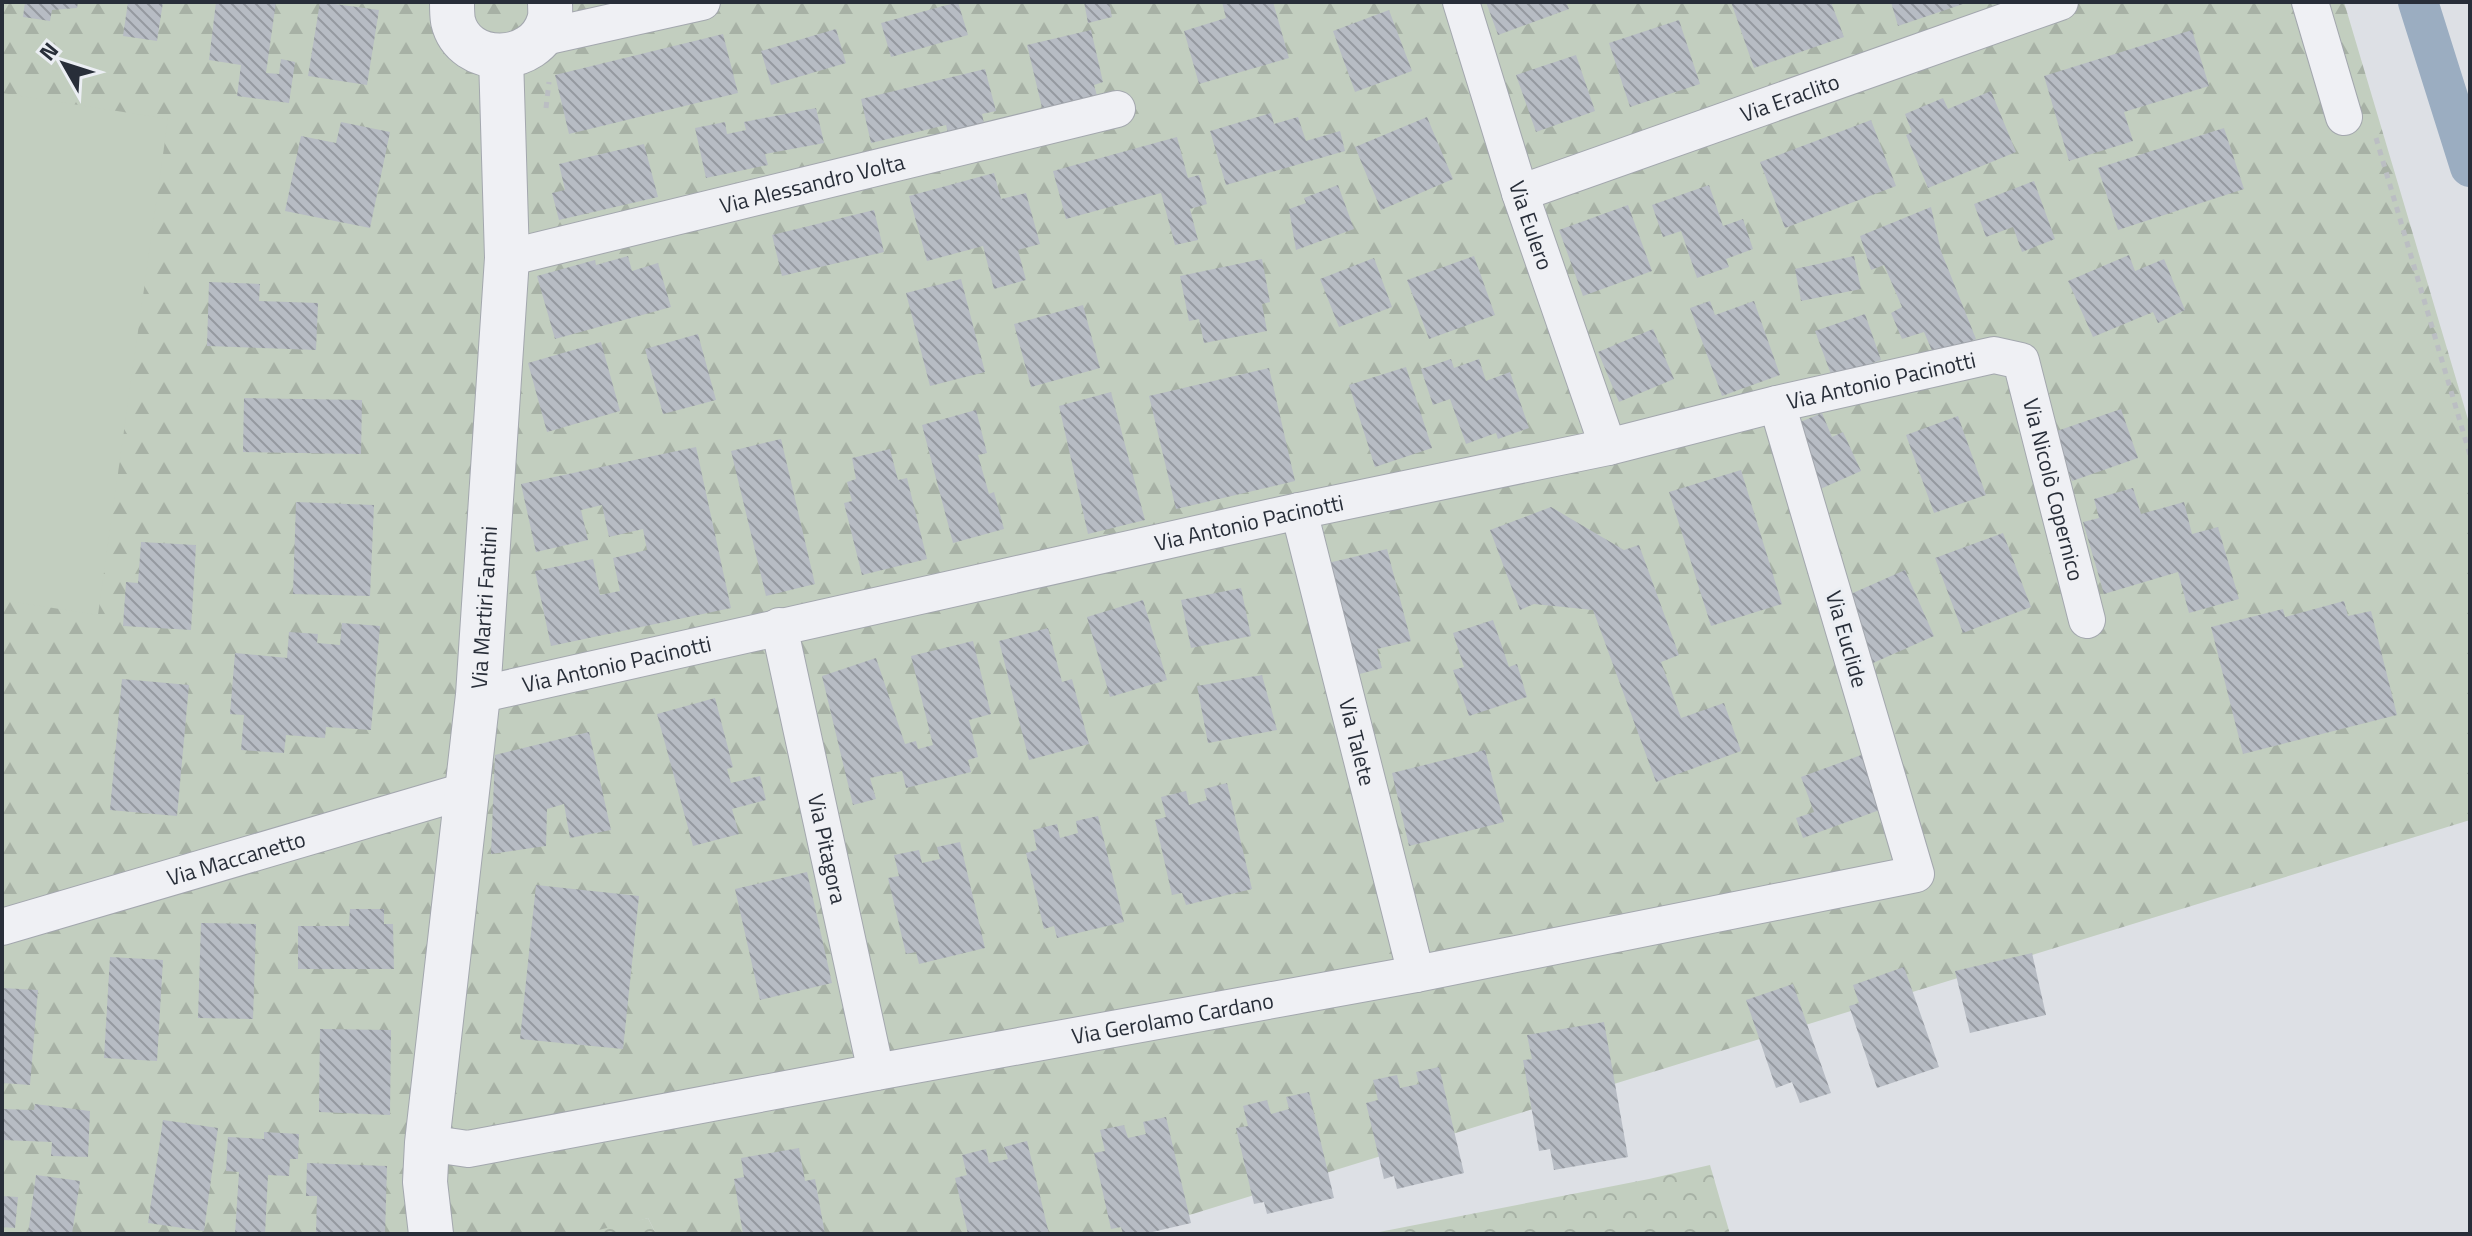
<svg xmlns="http://www.w3.org/2000/svg" width="2472" height="1236" viewBox="0 0 2472 1236" font-family="'Titillium Web',sans-serif">
	<style>
		.forest { fill: url(#forest-firs) }
		.park { fill: url(#park-crowns) }
		.pitch { fill: #c2cebf }
		.lines { fill: none; stroke-linecap: round; stroke-linejoin: round }
		.canal { stroke: #9badc1; stroke-width: 40 }
		.building { fill: url(#building-back-hatch) }
		.minor-casing { stroke: #a3a7ae; stroke-width: 38 }
		.tertiary-casing { stroke: #a3a7ae; stroke-width: 46 }
		.path { stroke: #bbbec3; stroke-width: 5; stroke-dasharray: 6 6; stroke-linecap: butt }
		.minor { stroke: #eff0f4; stroke-width: 36 }
		.tertiary { stroke: #eff0f4; stroke-width: 44 }
		.labels { text-anchor: middle; dominant-baseline: central; stroke-width: 6; stroke-linejoin: round; paint-order: stroke }
		.street-label { font-size: 22px; fill: #282e39; stroke: #ebeef3 }
	</style>
	<defs>
		<pattern id="forest-firs" width="22" height="20" patternUnits="userSpaceOnUse" patternTransform="scale(2)"><rect width="22" height="20" fill="#c2cebf"/><path d="M5 1l3.5 6h-7zM16 11l3.5 6h-7z" fill="#a7b1a5"/></pattern>
		<pattern id="park-crowns" width="20" height="18" patternUnits="userSpaceOnUse" patternTransform="scale(2)"><rect width="20" height="18" fill="#c2cebf"/><path d="M2 6a3 3 0 1 1 6 0M12 15a3 3 0 1 1 6 0" fill="none" stroke="#a7b1a5"/></pattern>
		<pattern id="building-back-hatch" width="6" height="6" patternUnits="userSpaceOnUse" patternTransform="scale(2)"><rect width="6" height="6" fill="#b7bcc4"/><path d="M-1 5l2 2M0 0l6 6M5-1l2 2" fill="none" stroke="#9599a0"/></pattern>
	</defs>
	<rect width="100%" height="100%" fill="#dde0e5"/>
	<polygon class="forest" points="2,2 2344,2 2470,426 2470,820 1128,1234 656,1234 648,1218 597,1234 2,1234"/>
	<g class="park">
		<polygon points="1710,1165 1730,1234 1369,1234 1649,1179"/>
		<polygon points="648,1218 656,1234 582,1234"/>
	</g>
	<polygon class="pitch" points="2,93 168,119 98,615 2,600"/>
	<g class="lines">
		<polyline class="canal" points="2418,2 2470,167"/>
	</g>
	<g class="building">
		<polygon points="25,2 78,2 77,8 52,10 50,21 23,17"/>
		<polygon points="128,2 163,2 157,41 123,36"/>
		<polygon points="216,2 276,2 266,73 279,74 281,59 295,62 289,103 237,96 241,65 209,60"/>
		<polygon points="320,2 379,10 367,85 308,76"/>
		<polygon points="958,2 968,35 891,57 881,23"/>
		<polygon points="1084,2 1109,2 1112,17 1088,23"/>
		<polygon points="1222,2 1273,2 1289,58 1199,84 1184,31 1226,18"/>
		<polygon points="1486,2 1566,2 1569,9 1498,35"/>
		<polygon points="1731,2 1831,2 1844,37 1754,68"/>
		<polygon points="1891,2 1966,2 1966,3 1898,26"/>
		<polygon points="1389,10 1412,71 1355,92 1333,31"/>
		<polygon points="1679,20 1700,84 1630,107 1609,43"/>
		<polygon points="836,29 846,63 771,85 761,51"/>
		<polygon points="1091,30 1103,82 1094,85 1099,103 1044,116 1027,45"/>
		<polygon points="2192,30 2209,86 2124,112 2133,141 2069,161 2044,76"/>
		<polygon points="723,34 738,93 569,134 555,75"/>
		<polygon points="1576,55 1595,111 1536,132 1516,75"/>
		<polygon points="985,69 996,111 982,114 985,128 949,137 946,125 871,143 861,99"/>
		<polygon points="1991,91 2016,152 1928,188 1906,135 1912,132 1905,114 1943,98 1948,109"/>
		<polygon points="816,108 824,143 765,154 768,165 706,178 695,128 725,122 727,134 746,130 744,122"/>
		<polygon points="1271,113 1274,124 1298,117 1306,141 1340,131 1345,151 1226,185 1210,131"/>
		<polygon points="1427,117 1453,179 1381,210 1355,147"/>
		<polygon points="1871,120 1896,186 1785,228 1760,162"/>
		<polygon points="341,122 390,132 370,228 285,211 301,136 336,143"/>
		<polygon points="2224,128 2244,189 2118,230 2098,168"/>
		<polygon points="1177,137 1188,178 1199,175 1207,204 1190,209 1198,240 1175,245 1161,193 1066,219 1053,171"/>
		<polygon points="644,144 658,197 559,220 552,193 565,190 559,164"/>
		<polygon points="994,173 1001,199 1026,193 1040,244 1018,250 1026,280 994,289 983,246 927,261 909,196"/>
		<polygon points="2034,181 2055,239 2022,252 2013,227 1986,237 1974,204"/>
		<polygon points="1338,185 1354,229 1296,250 1289,209 1306,203 1304,198"/>
		<polygon points="1709,185 1723,226 1743,219 1753,249 1726,259 1729,267 1697,278 1681,231 1663,237 1652,205"/>
		<polygon points="1628,205 1652,271 1583,296 1559,230"/>
		<polygon points="1931,207 1941,251 1976,339 1935,358 1924,332 1902,339 1891,313 1902,307 1884,265 1871,270 1860,236"/>
		<polygon points="874,210 884,252 782,276 772,235"/>
		<polygon points="2129,255 2135,271 2164,259 2185,310 2158,323 2153,312 2093,337 2068,281"/>
		<polygon points="628,256 632,271 658,263 671,307 555,339 537,276 595,260 596,265"/>
		<polygon points="1474,256 1495,315 1429,339 1407,280"/>
		<polygon points="1854,256 1861,289 1801,301 1795,269"/>
		<polygon points="1374,258 1392,307 1339,327 1320,279"/>
		<polygon points="1262,259 1270,302 1262,304 1267,331 1204,343 1199,319 1189,321 1180,276"/>
		<polygon points="961,279 985,372 930,386 906,293"/>
		<polygon points="209,282 260,284 259,301 318,303 316,350 207,346"/>
		<polygon points="1710,301 1715,315 1754,301 1780,375 1722,396 1690,308"/>
		<polygon points="1083,305 1100,368 1031,387 1014,324"/>
		<polygon points="1865,314 1881,360 1832,377 1815,331"/>
		<polygon points="1653,329 1674,379 1619,402 1598,352"/>
		<polygon points="698,334 716,400 663,414 645,349"/>
		<polygon points="601,342 620,411 547,432 528,363"/>
		<polygon points="1451,359 1454,368 1479,359 1486,381 1510,372 1529,428 1498,439 1496,433 1466,444 1450,399 1433,405 1421,369"/>
		<polygon points="1406,367 1432,448 1375,467 1349,385"/>
		<polygon points="1269,368 1295,481 1176,509 1149,396"/>
		<polygon points="1111,392 1145,520 1088,534 1059,406"/>
		<polygon points="244,398 362,400 361,454 243,452"/>
		<polygon points="2121,409 2138,458 2072,481 2054,432"/>
		<polygon points="976,410 987,453 978,455 989,494 994,492 1004,529 953,543 922,425"/>
		<polygon points="1822,413 1832,437 1843,432 1861,471 1809,494 1781,430"/>
		<polygon points="1958,416 1986,495 1934,513 1906,435"/>
		<polygon points="781,439 815,584 766,596 731,451"/>
		<polygon points="696,447 731,608 551,646 535,571 593,559 600,595 620,591 613,558 647,550 643,529 609,537 602,505 581,510 588,540 536,552 521,484"/>
		<polygon points="890,449 898,480 907,478 927,559 862,575 844,503 852,501 847,482 856,479 852,458"/>
		<polygon points="1741,470 1782,604 1711,626 1669,492"/>
		<polygon points="2133,488 2141,514 2184,502 2192,534 2218,527 2239,599 2189,613 2178,572 2104,594 2083,522 2099,518 2094,499"/>
		<polygon points="296,502 374,505 370,596 293,594"/>
		<polygon points="1551,507 1624,550 1639,545 1679,655 1661,662 1681,718 1724,703 1741,751 1656,782 1593,610 1534,604 1520,610 1490,530"/>
		<polygon points="2003,533 2031,607 1963,633 1935,558"/>
		<polygon points="141,542 196,545 191,630 123,626 126,582 138,583"/>
		<polygon points="1387,549 1411,641 1377,649 1382,668 1356,675 1328,563"/>
		<polygon points="1905,570 1934,636 1873,663 1844,597"/>
		<polygon points="1241,588 1251,636 1191,648 1181,600"/>
		<polygon points="1143,600 1167,680 1110,697 1087,617"/>
		<polygon points="2344,601 2348,616 2371,611 2397,715 2243,754 2211,627 2283,609 2285,617"/>
		<polygon points="1493,620 1509,667 1517,664 1527,697 1469,716 1453,670 1464,667 1453,633"/>
		<polygon points="342,623 380,626 371,730 326,727 325,738 286,735 284,753 241,750 244,715 230,714 235,653 287,658 289,632 318,634 317,643 340,645"/>
		<polygon points="1048,628 1062,682 1072,679 1089,744 1029,760 999,641"/>
		<polygon points="973,641 991,714 969,720 978,757 968,760 971,772 906,788 902,771 870,778 876,799 853,805 822,676 876,658 905,744 916,741 918,749 933,745 911,656"/>
		<polygon points="1262,675 1277,730 1208,743 1197,686"/>
		<polygon points="122,679 189,685 177,816 110,810"/>
		<polygon points="715,698 733,767 727,769 731,783 760,776 766,800 732,809 739,834 693,846 657,714"/>
		<polygon points="589,732 611,830 570,838 564,804 547,809 546,846 491,854 495,755"/>
		<polygon points="1485,750 1504,822 1409,846 1392,773"/>
		<polygon points="1864,754 1885,808 1803,838 1796,818 1814,812 1801,777"/>
		<polygon points="1227,783 1252,889 1186,905 1182,893 1172,895 1155,820 1166,817 1161,797 1186,791 1189,805 1207,800 1204,789"/>
		<polygon points="1098,816 1124,922 1057,938 1054,926 1044,929 1026,853 1037,850 1033,830 1057,824 1060,838 1078,833 1076,821"/>
		<polygon points="960,842 985,948 919,964 916,952 906,954 888,878 899,876 894,855 919,850 922,863 940,859 937,847"/>
		<polygon points="807,872 832,983 760,1000 735,889"/>
		<polygon points="536,885 639,896 623,1049 520,1039"/>
		<polygon points="350,909 384,909 384,924 393,924 394,969 298,969 298,926 349,926"/>
		<polygon points="201,923 256,924 253,1019 198,1018"/>
		<polygon points="2032,953 2046,1015 1970,1033 1955,971"/>
		<polygon points="110,957 163,960 157,1061 104,1058"/>
		<polygon points="1904,967 1939,1067 1877,1088 1849,1006 1859,1003 1853,985"/>
		<polygon points="1793,984 1831,1093 1800,1103 1792,1082 1776,1088 1746,1000"/>
		<polygon points="2,988 38,990 30,1085 2,1083"/>
		<polygon points="1604,1022 1628,1157 1554,1170 1550,1149 1539,1151 1523,1060 1532,1059 1527,1035"/>
		<polygon points="320,1029 391,1030 390,1115 319,1112"/>
		<polygon points="1439,1067 1464,1173 1397,1189 1394,1176 1384,1179 1366,1103 1378,1100 1373,1080 1397,1075 1400,1088 1419,1084 1416,1072"/>
		<polygon points="1309,1092 1334,1198 1267,1214 1264,1202 1254,1204 1236,1128 1248,1126 1243,1106 1267,1100 1271,1114 1289,1109 1286,1097"/>
		<polygon points="35,1104 90,1111 88,1157 51,1156 52,1142 2,1140 2,1109 34,1110"/>
		<polygon points="1166,1117 1191,1223 1144,1234 1123,1234 1121,1227 1111,1229 1094,1153 1105,1151 1100,1130 1124,1125 1128,1138 1146,1134 1143,1122"/>
		<polygon points="163,1120 218,1128 204,1231 148,1223"/>
		<polygon points="264,1132 299,1134 298,1159 290,1159 289,1176 268,1175 265,1234 235,1234 239,1172 226,1171 228,1137 264,1139"/>
		<polygon points="1027,1141 1049,1234 968,1234 955,1178 967,1175 962,1155 986,1149 989,1163 1008,1159 1004,1147"/>
		<polygon points="799,1148 805,1181 815,1179 825,1234 743,1234 734,1179 744,1177 741,1158"/>
		<polygon points="307,1163 387,1166 385,1234 316,1234 317,1196 306,1196"/>
		<polygon points="36,1175 80,1181 72,1234 28,1234"/>
		<polygon points="2,1196 18,1197 15,1228 2,1227"/>
	</g>
	<g class="lines">
		<g class="minor-casing">
			<g id="minor">
				<path id="s1" d="M1461 2 1520 193 1608 447"/>
				<polyline points="2310,2 2344,117"/>
				<polyline points="540,38 702,2"/>
				<path id="s2" d="M1520 193 2060 2"/>
				<path id="s3" d="M507 258 1117 109"/>
				<path id="s4" d="M1299 511 1416 974"/>
				<path id="s5" d="M779 626 876 1072"/>
				<path id="s6" d="M478 695 1299 511 1608 447 1777 404 1994 355 2021 361 2087 620"/>
				<path id="s7" d="M2 927 468 790"/>
				<path id="s8" d="M427 1143 468 1149 876 1072 1416 974 1916 874 1777 404"/>
			</g>
		</g>
		<g class="tertiary-casing">
			<g id="tertiary">
				<path d="M452 2C452 8 452 15 453 21 464 68 536 66 549 21 551 16 550 8 550 2"/>
				<path id="s9" d="M431 1234 425 1182 427 1143 478 695 507 258 501 57"/>
			</g>
		</g>
		<g class="path">
			<polyline points="546,108 549,82"/>
			<polyline points="2376,138 2470,455"/>
		</g>
		<use href="#minor" class="minor"/>
		<use href="#tertiary" class="tertiary"/>
	</g>
	<g class="labels">
		<g class="street-label">
			<text stroke="none"><textPath href="#s2" startOffset="286">Via Eraclito</textPath></text>
			<text stroke="none"><textPath href="#s3" startOffset="314">Via Alessandro Volta</textPath></text>
			<text stroke="none"><textPath href="#s1" startOffset="234">Via Eulero</textPath></text>
			<text stroke="none"><textPath href="#s6" startOffset="1438">Via Antonio Pacinotti</textPath></text>
			<text stroke="none"><textPath href="#s6" startOffset="1714">Via Nicolò Copernico</textPath></text>
			<text stroke="none"><textPath href="#s6" startOffset="790">Via Antonio Pacinotti</textPath></text>
			<text stroke="none"><textPath href="#s9" startOffset="630">Via Martiri Fantini</textPath></text>
			<text transform="translate(1847 639) rotate(74)">Via Euclide</text>
			<text stroke="none"><textPath href="#s6" startOffset="142">Via Antonio Pacinotti</textPath></text>
			<text stroke="none"><textPath href="#s4" startOffset="238">Via Talete</textPath></text>
			<text stroke="none"><textPath href="#s5" startOffset="228">Via Pitagora</textPath></text>
			<text stroke="none"><textPath href="#s7" startOffset="244">Via Maccanetto</textPath></text>
			<text stroke="none"><textPath href="#s8" startOffset="758">Via Gerolamo Cardano</textPath></text>
		</g>
	</g>
	<rect width="2472" height="1236" fill="none" stroke="#282e39" stroke-width="8"/>
	<g transform="translate(64 64) rotate(309)" stroke="#ebeef3" stroke-width="6" paint-order="stroke">
	<path d="M0-6L14 30L0 20L-14 30Z" fill="#282e39"/>
	<text y="-12" font-size="22" font-weight="bold" text-anchor="middle" fill="#282e39">N</text>
	</g>
</svg>
